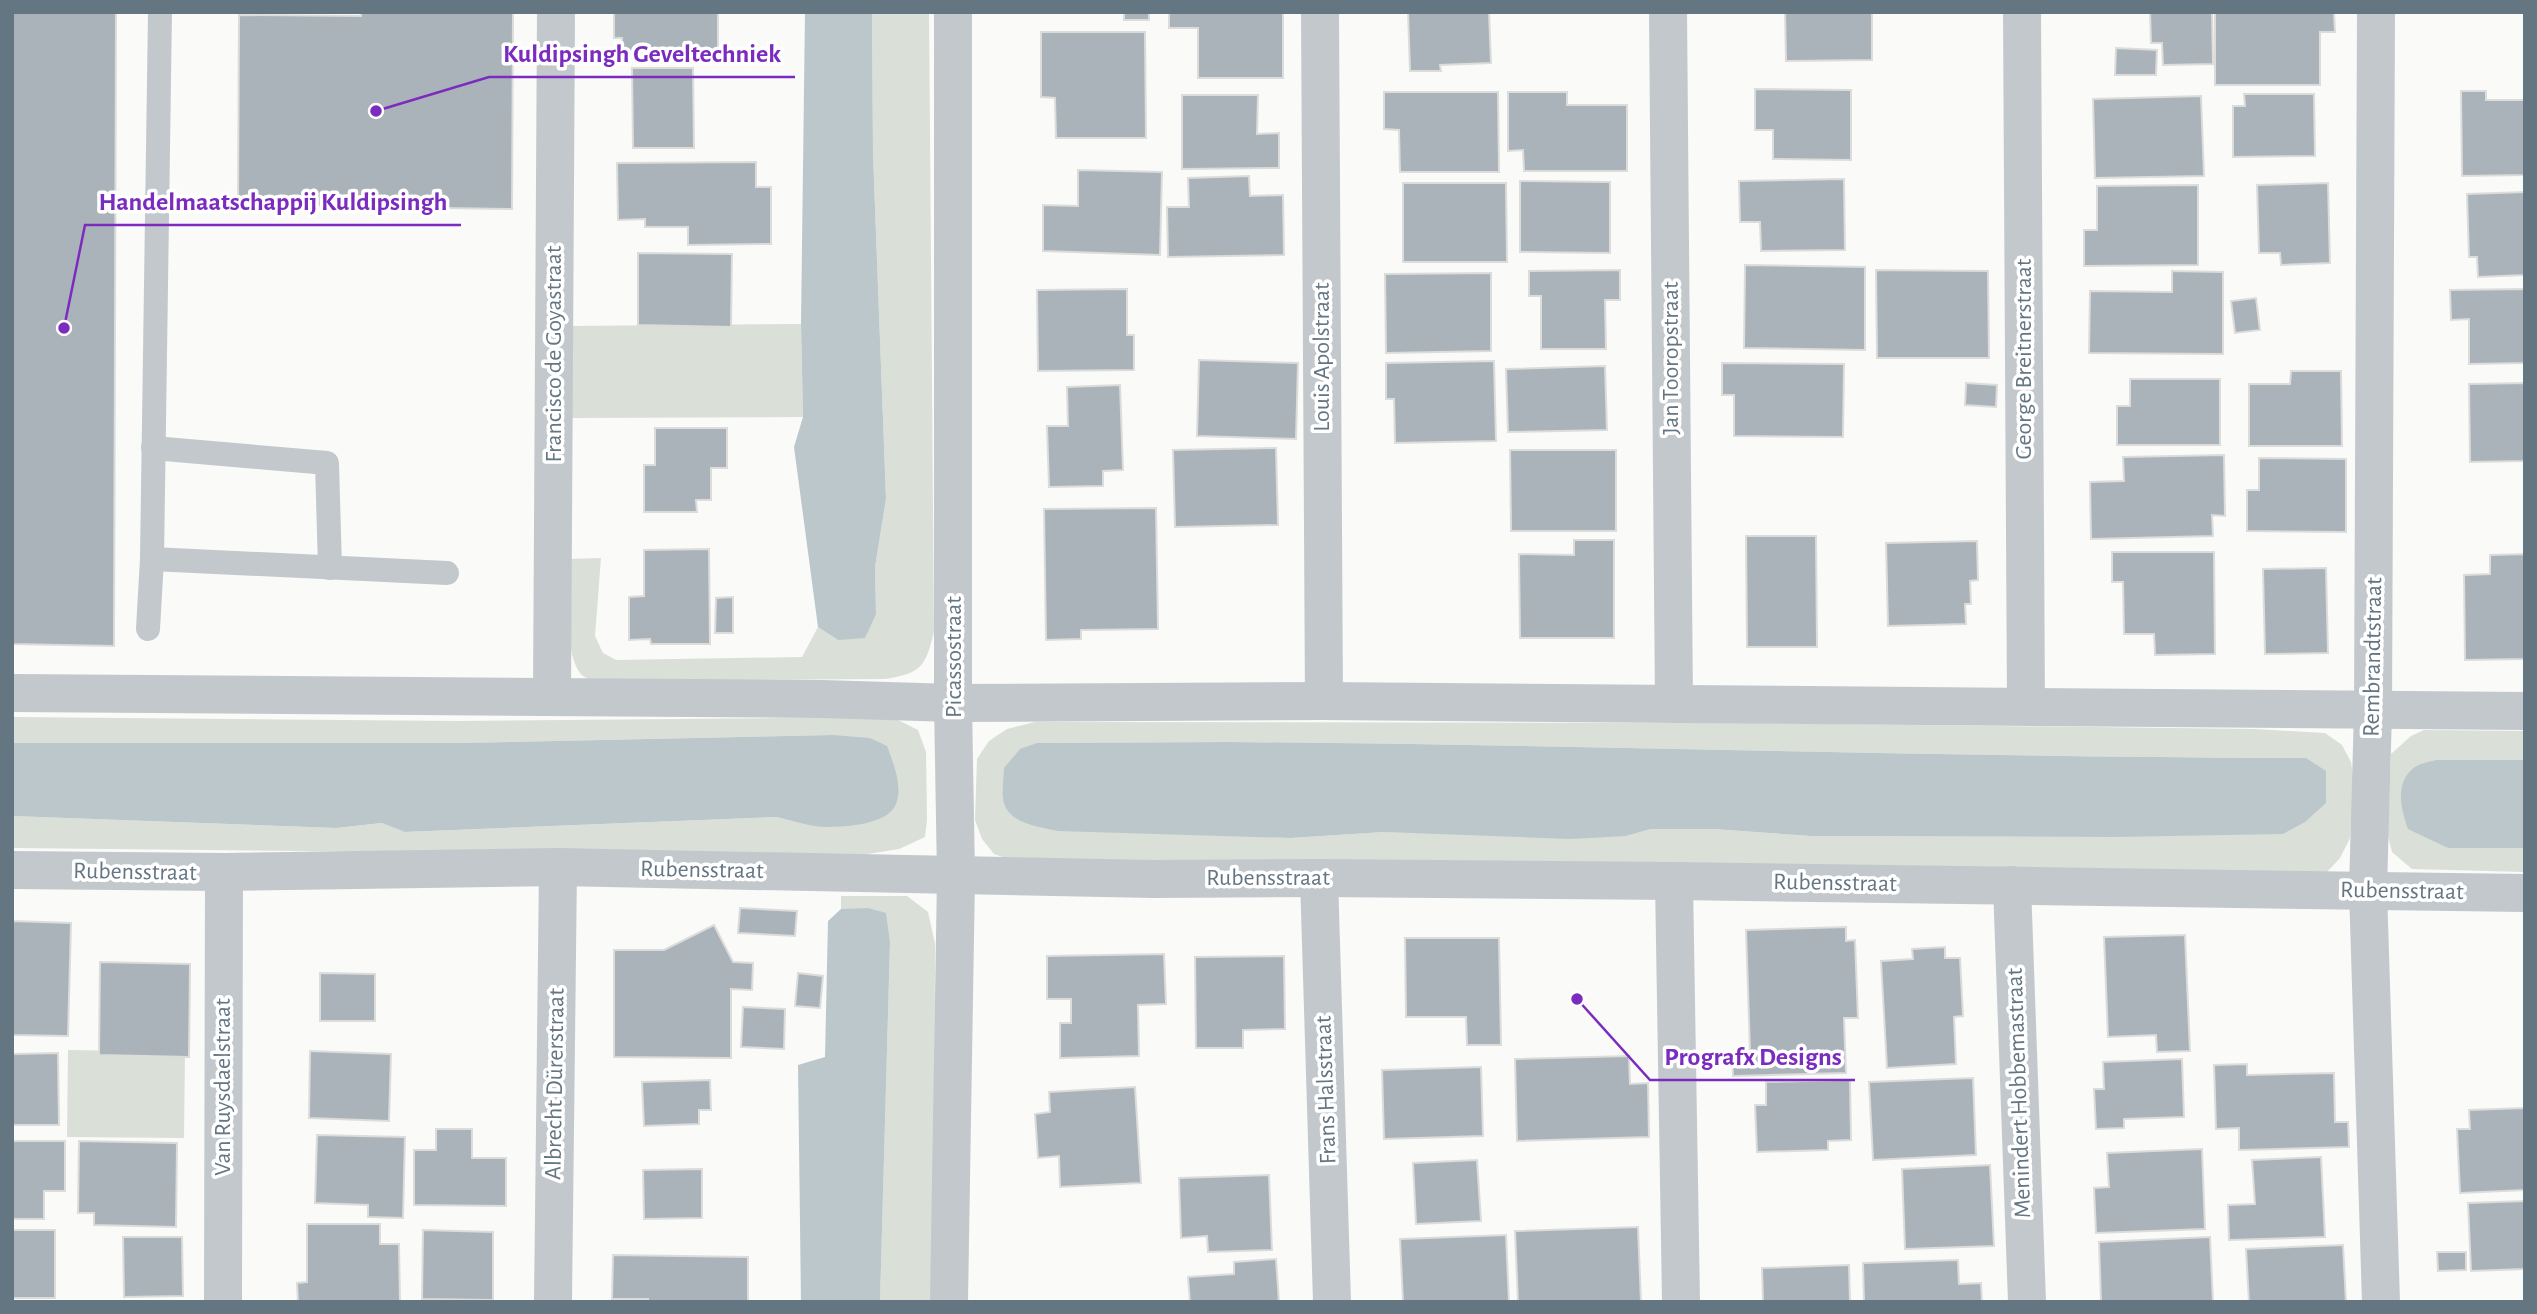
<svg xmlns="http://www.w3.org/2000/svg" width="2537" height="1314" viewBox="0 0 2537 1314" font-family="'Alegreya Sans',sans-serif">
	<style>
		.green { fill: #dadfd7; fill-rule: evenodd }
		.water { fill: #bbc7cb }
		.building { fill: #aab3b9; stroke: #dcdcda; stroke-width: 2 }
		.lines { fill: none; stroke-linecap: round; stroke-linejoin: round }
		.service { stroke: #c3c8cc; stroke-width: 24 }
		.minor { stroke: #c3c8cc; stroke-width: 38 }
		.labels { text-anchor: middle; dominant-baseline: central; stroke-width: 7; stroke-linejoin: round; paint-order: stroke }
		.street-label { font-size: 24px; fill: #657683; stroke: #fff }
		.leader { fill: none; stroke: #7b2cbf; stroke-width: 2.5 }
		.callout-dot { fill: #7b2cbf; stroke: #fff; stroke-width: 2.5 }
		.callout-label { font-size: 26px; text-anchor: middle; font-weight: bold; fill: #7b2cbf; stroke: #fff; stroke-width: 7; stroke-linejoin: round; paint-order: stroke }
	</style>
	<rect width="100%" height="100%" fill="#fafaf8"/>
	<g class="green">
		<path d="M872 12H929L934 632C925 668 921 673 885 679L594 681C589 679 583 677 580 673 563 649 569 588 568 559L601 558 595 636 603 653 616 660 802 657 818 627 838 640 876 614 875 567 886 499 873 154Z"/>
		<polygon points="801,324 803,417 571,418 570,326"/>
		<polygon points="12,717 457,721 892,717 918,730 926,752 927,820 925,837 899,849 849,857 12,848 12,816 336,828 382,823 406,832 776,817 823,827 833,735 458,743 12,743"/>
		<path d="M1035 722 1748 723 2254 729 2325 733 2342 745 2351 762 2354 782 2350 838 2340 858 2326 873 1008 859 994 854 982 839 975 820 977 759 989 741 1007 729ZM1230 742C1589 745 1947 757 2306 758L2114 837 1811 836 1712 829H1651L1626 836 1384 832 1291 838 1215 834 1037 743Z"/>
		<polygon points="2424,730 2525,731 2525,760 2436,760 2447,848 2525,848 2525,872 2412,869 2392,852 2388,836 2391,754 2411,736"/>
		<polygon points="841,896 907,896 928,912 935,944 934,1302 880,1302 890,943 841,909"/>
		<polygon points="68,1050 185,1052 184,1138 67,1137"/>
	</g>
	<g class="water">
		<polygon points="805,12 872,12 873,154 886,499 875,567 876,614 865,638 838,640 818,627 794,447 803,417 801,324"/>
		<path d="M833 735 870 738 887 746C893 762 903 786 896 804 888 825 844 827 824 827 808 826 791 820 776 817L405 832 382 823 336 828 12 816V743H458Z"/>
		<path d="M1230 742C1589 745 1947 757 2306 758L2326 771V803L2305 822 2283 834 2114 837 1811 836 1713 829H1651L1626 836 1570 839 1384 832 1291 838 1058 831C1040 827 1010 824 1004 803 1001 793 1004 778 1004 768L1020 749 1037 743Z"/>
		<path d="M2436 760H2525V848H2448L2408 829C2401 809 2394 782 2415 767 2421 763 2430 762 2436 760Z"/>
		<polygon points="868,908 886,913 890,943 880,1302 801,1302 798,1065 825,1057 828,921 841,909"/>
	</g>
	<g class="building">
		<polygon points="12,12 116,12 114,646 12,644"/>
		<polygon points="361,12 513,12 512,209 238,205 239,15 361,16"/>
		<polygon points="614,12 718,12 718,59 622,59 622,38 614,38"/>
		<rect x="1124" y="12" width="25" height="8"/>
		<polygon points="1169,12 1283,12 1283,78 1198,78 1198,28 1169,28"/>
		<polygon points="1408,12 1489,12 1491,63 1440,65 1441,71 1410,71"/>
		<polygon points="1785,12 1872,12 1872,60 1786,61"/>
		<polygon points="2150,12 2212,12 2213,64 2163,65 2162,43 2151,43"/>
		<polygon points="2215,12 2334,12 2335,32 2320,32 2320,85 2215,85"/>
		<polygon points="1041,32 1145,32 1146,138 1056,138 1055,98 1041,97"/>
		<polygon points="2116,48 2157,50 2156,75 2115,75"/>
		<polygon points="632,68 693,68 694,148 633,148"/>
		<polygon points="1755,89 1851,90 1851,160 1773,159 1773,130 1755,130"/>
		<polygon points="2461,91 2486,91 2486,100 2525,100 2525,175 2462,176"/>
		<polygon points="1384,92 1498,92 1499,172 1400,172 1399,130 1384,129"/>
		<polygon points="1508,92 1567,92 1567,105 1627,105 1627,171 1524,171 1523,150 1508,151"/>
		<polygon points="2244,94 2314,94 2315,156 2233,157 2233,106 2245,106"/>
		<polygon points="1182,95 1258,95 1257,134 1279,133 1279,168 1182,169"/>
		<polygon points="2201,96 2204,176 2095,178 2093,99"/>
		<polygon points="756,162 756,187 771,187 771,244 688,245 688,227 645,227 645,219 618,220 617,163"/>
		<polygon points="1078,170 1162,172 1160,255 1043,251 1043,205 1078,206"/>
		<polygon points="1249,176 1250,196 1283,195 1284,255 1168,257 1167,207 1189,207 1188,178"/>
		<polygon points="1844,179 1845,250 1761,251 1760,222 1740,222 1739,181"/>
		<polygon points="1520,181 1610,182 1610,253 1520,252"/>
		<polygon points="1403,183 1506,183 1507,262 1403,262"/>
		<polygon points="2328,183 2330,263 2281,265 2280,253 2259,253 2257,185"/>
		<polygon points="2198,185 2198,265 2084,266 2084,230 2097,230 2097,186"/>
		<polygon points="2525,192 2525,275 2478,277 2477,257 2469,257 2467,194"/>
		<polygon points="638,253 732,254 731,327 638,325"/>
		<polygon points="1745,265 1865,267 1865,350 1744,348"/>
		<polygon points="1620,270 1620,300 1605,300 1606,349 1541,349 1541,296 1529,296 1529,271"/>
		<polygon points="1876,270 1988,271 1989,358 1877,358"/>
		<polygon points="2172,271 2223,272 2223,354 2089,353 2090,291 2172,292"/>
		<polygon points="1491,273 1491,351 1386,353 1385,274"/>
		<polygon points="1127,289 1127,335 1134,335 1134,370 1038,371 1037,290"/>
		<polygon points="2525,289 2525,363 2469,364 2469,319 2451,320 2450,290"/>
		<polygon points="2256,298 2260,330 2235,333 2231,301"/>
		<polygon points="1199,360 1298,363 1296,439 1197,436"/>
		<polygon points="1494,361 1496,441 1395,443 1394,399 1386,399 1386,363"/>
		<polygon points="1722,363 1844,364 1843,437 1734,436 1734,395 1722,395"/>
		<polygon points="1605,366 1607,430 1508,432 1506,369"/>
		<polygon points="2291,371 2341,371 2342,446 2249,446 2249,384 2290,384"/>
		<polygon points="2130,379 2220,379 2220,445 2117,445 2117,406 2130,406"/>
		<polygon points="1966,383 1997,385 1996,407 1965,405"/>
		<polygon points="2525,383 2525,461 2470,462 2469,384"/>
		<polygon points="1120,385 1123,470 1103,471 1103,486 1049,487 1047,426 1068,426 1067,387"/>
		<polygon points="655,428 727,428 727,468 711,468 711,500 696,500 697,512 644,512 644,465 655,465"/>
		<polygon points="1276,448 1278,525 1175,527 1173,450"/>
		<polygon points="1510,450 1616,450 1616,531 1511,531"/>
		<polygon points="2224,455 2225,516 2212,515 2213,536 2091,539 2090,482 2124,481 2123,457"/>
		<polygon points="2259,458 2346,459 2346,532 2247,531 2247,490 2259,490"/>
		<polygon points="1156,508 1158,629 1081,630 1081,639 1046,640 1044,509"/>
		<polygon points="1746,536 1816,536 1817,647 1747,647"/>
		<polygon points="1574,540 1614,540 1614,638 1520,638 1519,554 1574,555"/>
		<polygon points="1977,541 1978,580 1970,581 1971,604 1965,604 1966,624 1888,626 1886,543"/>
		<polygon points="709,549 710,644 651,644 650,639 629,640 629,597 644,596 644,550"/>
		<polygon points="2112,552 2214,552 2215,654 2155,655 2154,634 2124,634 2123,582 2112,582"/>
		<polygon points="2525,554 2525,659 2465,660 2464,575 2490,574 2490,555"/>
		<polygon points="2326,568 2328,653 2265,654 2263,569"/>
		<polygon points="733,597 733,633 715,633 716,598"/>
		<polygon points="740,908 797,911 795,936 738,933"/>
		<polygon points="12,921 71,923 68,1036 12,1035"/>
		<polygon points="714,925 733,962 753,963 752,990 731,989 731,1058 614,1057 614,950 664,950"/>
		<polygon points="1846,927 1846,941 1855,940 1858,1018 1844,1018 1846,1073 1733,1076 1732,1051 1750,1050 1746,930"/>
		<polygon points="2185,935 2190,1051 2157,1052 2156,1035 2108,1037 2104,937"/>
		<polygon points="1405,938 1499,938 1501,1045 1467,1045 1466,1017 1406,1017"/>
		<polygon points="1945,947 1945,958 1960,958 1963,1016 1954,1017 1956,1064 1887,1068 1881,961 1913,959 1912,949"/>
		<polygon points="1164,954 1166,1004 1138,1005 1139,1056 1060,1058 1060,1023 1071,1023 1071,999 1047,999 1047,956"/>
		<polygon points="1284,956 1285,1029 1243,1030 1243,1048 1196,1048 1195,957"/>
		<polygon points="100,962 190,964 189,1057 99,1055"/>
		<polygon points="320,973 375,974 375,1021 320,1021"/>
		<polygon points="798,973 823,976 820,1008 795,1006"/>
		<polygon points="743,1007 785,1009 784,1049 741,1047"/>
		<polygon points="310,1051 391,1054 389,1121 309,1118"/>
		<polygon points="58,1053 59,1125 12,1125 12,1054"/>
		<polygon points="1629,1056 1630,1084 1648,1083 1649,1137 1517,1141 1515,1059"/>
		<polygon points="2182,1059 2184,1117 2124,1119 2124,1128 2096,1129 2094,1089 2104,1089 2103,1062"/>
		<polygon points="2247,1064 2247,1075 2334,1073 2335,1122 2348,1122 2349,1147 2239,1150 2239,1128 2216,1129 2214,1065"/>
		<polygon points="1481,1067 1483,1136 1384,1139 1382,1070"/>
		<polygon points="1973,1078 1976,1155 1873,1160 1869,1082"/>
		<polygon points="710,1080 711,1110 699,1110 699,1124 644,1126 642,1082"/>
		<polygon points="1850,1080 1851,1140 1828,1141 1828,1150 1757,1152 1755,1105 1766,1105 1766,1082"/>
		<polygon points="1135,1087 1141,1183 1060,1187 1059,1156 1038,1158 1035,1114 1050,1112 1049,1092"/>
		<polygon points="2525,1108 2525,1190 2460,1193 2457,1129 2470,1129 2469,1110"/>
		<polygon points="436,1129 472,1129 472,1158 506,1158 506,1206 414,1205 414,1150 436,1150"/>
		<polygon points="317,1135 405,1137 403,1218 368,1217 368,1205 315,1203"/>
		<polygon points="12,1141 65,1141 65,1191 44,1191 44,1219 12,1219"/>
		<polygon points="79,1141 177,1143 176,1227 94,1225 94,1213 78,1213"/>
		<polygon points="2202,1149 2205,1229 2096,1233 2094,1188 2109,1187 2107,1153"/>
		<polygon points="2321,1157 2325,1237 2229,1240 2228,1205 2255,1204 2252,1160"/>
		<polygon points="1477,1160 1481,1221 1416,1224 1413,1163"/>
		<polygon points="1990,1165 1994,1246 1905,1249 1902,1169"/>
		<polygon points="702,1169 702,1218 644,1219 643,1170"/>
		<polygon points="1269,1175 1272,1250 1208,1252 1207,1236 1181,1238 1179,1178"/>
		<polygon points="2525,1201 2525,1269 2471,1271 2468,1203"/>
		<polygon points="307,1224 380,1224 380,1244 399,1244 400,1302 298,1302 297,1283 307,1282"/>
		<polygon points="1638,1227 1641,1302 1518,1302 1515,1231"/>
		<rect x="12" y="1230" width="43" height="68"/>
		<polygon points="423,1230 493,1232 493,1300 422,1299"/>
		<polygon points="1506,1235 1509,1302 1403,1302 1400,1239"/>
		<polygon points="123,1237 182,1237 183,1296 124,1297"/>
		<polygon points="2210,1237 2213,1302 2101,1302 2099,1242"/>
		<polygon points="2343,1245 2346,1302 2249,1302 2246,1249"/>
		<polygon points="2437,1252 2466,1252 2466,1270 2438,1271"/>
		<polygon points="613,1255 748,1257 748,1302 648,1302 648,1299 612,1299"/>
		<polygon points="1276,1259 1279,1302 1190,1302 1188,1277 1234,1274 1234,1262"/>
		<polygon points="1958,1260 1959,1284 1981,1283 1982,1302 1864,1302 1863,1263"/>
		<polygon points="1849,1265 1850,1302 1763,1302 1762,1268"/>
	</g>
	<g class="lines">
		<g class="service">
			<polyline points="153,448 327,463 330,568"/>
			<polyline points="152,559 447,573"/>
			<polyline points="148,629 152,559 160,12"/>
		</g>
		<g class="minor">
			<polyline points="1320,12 1324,701"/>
			<polyline points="1668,12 1674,704"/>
			<polyline points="2022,12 2026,705"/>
			<polyline points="2376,12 2373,711 2368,890 2381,1302"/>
			<polyline points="12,693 822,699 953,703 1324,701 2525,711"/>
			<polyline points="552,696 556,12"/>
			<polyline points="12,870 224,872 558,867 1153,879 1319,878 1674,881 2525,893"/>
			<polyline points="1319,878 1332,1302"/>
			<polyline points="1674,881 1681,1302"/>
			<polyline points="2012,885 2027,1302"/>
			<polyline points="223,1302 224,872"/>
			<polyline points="553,1302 558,867"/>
			<polyline points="949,1302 956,876 953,703 953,12"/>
		</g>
	</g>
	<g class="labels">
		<g class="street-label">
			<text transform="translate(554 354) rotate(-90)">Francisco de Goyastraat</text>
			<text transform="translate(1322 357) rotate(-90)">Louis Apolstraat</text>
			<text transform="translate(1671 358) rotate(-90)">Jan Tooropstraat</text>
			<text transform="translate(2024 359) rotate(-90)">George Breitnerstraat</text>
			<text transform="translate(954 657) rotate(-90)">Picassostraat</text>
			<text transform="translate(2373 657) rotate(-89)">Rembrandtstraat</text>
			<text transform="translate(702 870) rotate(1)">Rubensstraat</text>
			<text transform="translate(135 872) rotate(1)">Rubensstraat</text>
			<text x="1268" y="878">Rubensstraat</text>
			<text transform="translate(1835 883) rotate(1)">Rubensstraat</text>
			<text transform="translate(2402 891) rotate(1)">Rubensstraat</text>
			<text transform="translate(555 1084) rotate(-89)">Albrecht Dürerstraat</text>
			<text transform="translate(223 1087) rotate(-90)">Van Ruysdaelstraat</text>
			<text transform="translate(1326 1090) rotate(-92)">Frans Halsstraat</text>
			<text transform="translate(2019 1093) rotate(-92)">Menindert Hobbemastraat</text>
		</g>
	</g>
	<path class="leader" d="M376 111L489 77H795M64 328L85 225H461M1577 999L1650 1080H1855"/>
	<g class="callout-dot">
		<circle cx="376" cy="111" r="7"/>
		<circle cx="64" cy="328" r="7"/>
		<circle cx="1577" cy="999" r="7"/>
	</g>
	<g class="callout-label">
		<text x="642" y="62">Kuldipsingh Geveltechniek</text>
		<text x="273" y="210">Handelmaatschappij Kuldipsingh</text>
		<text x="1753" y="1065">Prografx Designs</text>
	</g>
	<rect width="2537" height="1314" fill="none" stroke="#657683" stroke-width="28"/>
</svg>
